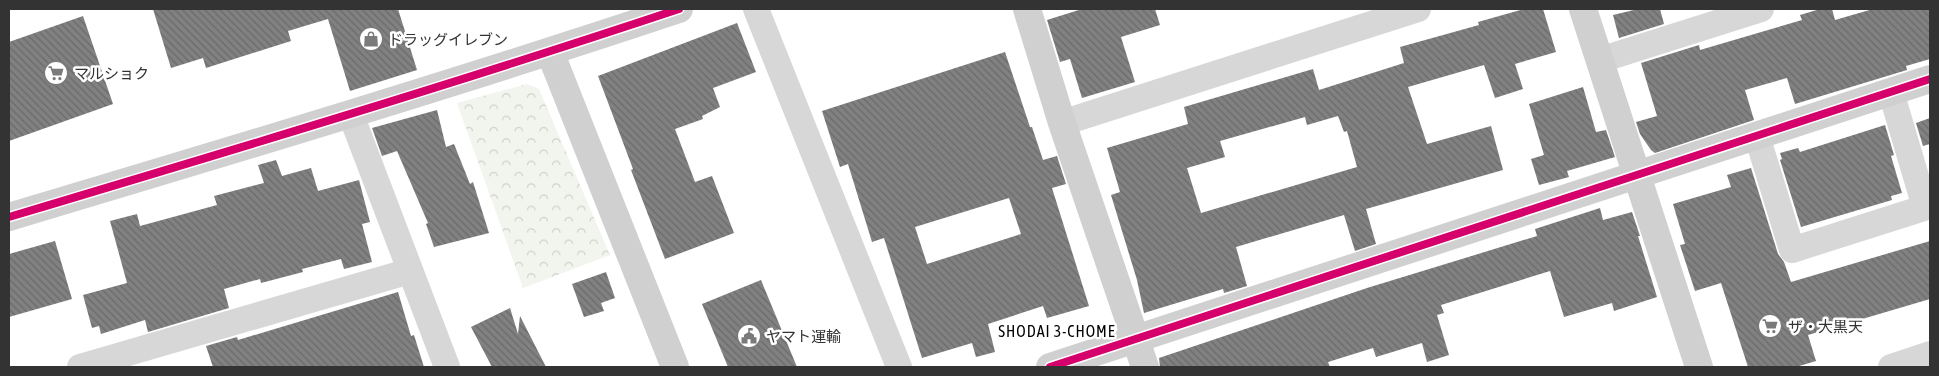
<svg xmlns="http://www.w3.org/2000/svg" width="1939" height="376" viewBox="0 0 1939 376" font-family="'Asap Condensed','Noto Sans JP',sans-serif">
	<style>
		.forest { fill: url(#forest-crowns) }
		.building { fill: url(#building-back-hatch); fill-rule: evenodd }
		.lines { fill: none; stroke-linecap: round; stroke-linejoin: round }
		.street { stroke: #d7d7d7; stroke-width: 26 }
		.secondary { stroke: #d0d0d0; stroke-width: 28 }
		.cycleway-casing { stroke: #fff; stroke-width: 11 }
		.cycleway { stroke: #d6006c; stroke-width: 8 }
		.labels { text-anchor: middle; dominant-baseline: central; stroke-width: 5; stroke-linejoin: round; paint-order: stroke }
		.poi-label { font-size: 15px; fill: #333; stroke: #fff; text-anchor: start }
		.neighbourhood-label { font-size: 16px; letter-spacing: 1px; fill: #000; stroke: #fff }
	</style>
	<defs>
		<pattern id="forest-crowns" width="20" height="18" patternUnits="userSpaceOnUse" patternTransform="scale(1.25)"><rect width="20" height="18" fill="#f1f5ed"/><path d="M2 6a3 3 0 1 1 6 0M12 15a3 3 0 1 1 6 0" fill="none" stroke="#cfd2cc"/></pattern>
		<pattern id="building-back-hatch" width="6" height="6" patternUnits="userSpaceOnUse" patternTransform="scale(1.25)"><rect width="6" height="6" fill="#818181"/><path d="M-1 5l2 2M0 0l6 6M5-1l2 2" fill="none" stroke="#6a6a6a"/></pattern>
	</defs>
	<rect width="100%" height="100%" fill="#fff"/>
	<polygon class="forest" points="527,84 539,89 610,255 523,288 457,103"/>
	<g class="building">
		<polygon points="153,9 398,9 417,70 350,91 328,19 288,31 291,41 206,68 203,58 171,68"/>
		<polygon points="1082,9 1155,9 1160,25 1121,37 1135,82 1082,98 1070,59 1060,62 1047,20"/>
		<path d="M1524 9H1543L1556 52 1515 64 1523 89 1495 98 1484 65 1408 87 1427 144 1491 126 1503 170 1366 209 1376 244 1355 251 1344 215 1236 247 1247 286 1224 293 1223 289 1144 313 1137 280 1111 195 1120 192 1107 148 1188 124 1184 107 1313 69 1319 90 1404 63 1400 47 1479 25 1478 22ZM1338 116 1344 132 1347 131 1357 167 1201 213 1187 168 1225 157 1220 141 1305 117 1307 125Z"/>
		<polygon points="1638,9 1660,9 1664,24 1619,38 1613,15"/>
		<polygon points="1820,9 1832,9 1835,20 1873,9 1930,9 1930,59 1906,66 1907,70 1795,104 1787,78 1745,90 1754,120 1655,153 1651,150 1640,134 1636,122 1657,116 1641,63 1699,45 1700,50 1802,20 1800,15"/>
		<polygon points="83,16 113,104 9,141 9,42"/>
		<polygon points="737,23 756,72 713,88 720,107 702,116 703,119 675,129 695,182 712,176 734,233 665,259 631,170 633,169 598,76"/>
		<path d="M1005 52 1030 127H1032L1043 160 1057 156 1066 184 1052 188 1089 306 1047 318 1043 306 988 324 995 352 976 357 972 343 922 358 884 238 872 242 848 164 840 167 822 111ZM1009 198 1021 234 927 264 915 227Z"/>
		<polygon points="1583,87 1596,132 1606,130 1615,157 1567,171 1569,177 1539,185 1531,159 1544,155 1529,104"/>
		<polygon points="437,110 446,147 454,144 470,184 473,182 489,233 434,247 426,224 428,223 397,151 382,156 372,128"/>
		<polygon points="1930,118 1930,144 1923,146 1916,123"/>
		<polygon points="1885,125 1894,155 1891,156 1902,193 1891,196 1892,200 1801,227 1780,160 1782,159 1780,153 1798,148 1800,152"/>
		<polygon points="276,160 282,176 311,168 318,191 359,180 370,222 362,224 372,262 344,269 341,259 302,269 303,272 261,283 260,279 224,289 229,308 148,332 145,320 101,334 99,326 92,328 83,295 127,283 110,221 137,214 140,226 217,205 214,196 264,183 258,165"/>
		<polygon points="1751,168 1778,254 1784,262 1791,282 1930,241 1930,299 1808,335 1816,361 1796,367 1748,367 1721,283 1695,291 1680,245 1685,244 1673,204 1731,187 1727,175"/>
		<polygon points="1600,208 1603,220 1632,212 1640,236 1638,236 1657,297 1614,311 1612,303 1564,317 1550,271 1441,305 1444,313 1437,315 1449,355 1427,362 1422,343 1376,357 1373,348 1328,362 1330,367 1160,367 1159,358 1367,288 1537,236 1535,229"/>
		<polygon points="55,241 72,299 9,317 9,254"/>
		<polygon points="606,272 615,298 601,303 604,311 584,317 572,284"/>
		<polygon points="761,280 797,367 728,367 702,304"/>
		<polygon points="398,292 411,336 414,335 424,367 213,367 206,346 237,337 238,340"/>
		<polygon points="510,308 518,334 520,316 546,367 492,367 471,327"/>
	</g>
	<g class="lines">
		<g class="street">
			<polyline points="756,9 899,367"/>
			<polyline points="1600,60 1761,9"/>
			<polyline points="1891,92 1925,207"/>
			<polyline points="351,115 447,367"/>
			<polyline points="1062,123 1418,9"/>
			<polyline points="1757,136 1792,250 1930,206"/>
			<polyline points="80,367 410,271"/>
			<polyline points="1891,367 1930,354"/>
		</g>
		<g class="secondary">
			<polyline points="1027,9 1062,123 1145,367"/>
			<polyline points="1583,9 1699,367"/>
			<polyline points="550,52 675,367"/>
			<path d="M9 217C233 150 457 83 679 9"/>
			<polyline points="1050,367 1930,79"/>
		</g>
		<g class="cycleway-casing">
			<g id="cycleway">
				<path d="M9 217C233 150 457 83 679 9"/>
				<polyline points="1050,367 1930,79"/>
			</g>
		</g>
		<use href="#cycleway" class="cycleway"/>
	</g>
	<defs>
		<g id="shop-ring" transform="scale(1.25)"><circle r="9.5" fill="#fff" stroke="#7a7a7a" stroke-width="1.5"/><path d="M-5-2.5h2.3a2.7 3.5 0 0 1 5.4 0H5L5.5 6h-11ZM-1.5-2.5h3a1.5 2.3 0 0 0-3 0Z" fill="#7a7a7a"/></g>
		<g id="supermarket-ring" transform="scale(1.25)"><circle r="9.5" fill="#fff" stroke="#7a7a7a" stroke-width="1.5"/><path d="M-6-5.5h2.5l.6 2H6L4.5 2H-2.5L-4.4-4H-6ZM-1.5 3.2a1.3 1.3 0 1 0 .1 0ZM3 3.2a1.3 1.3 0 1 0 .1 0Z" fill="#7a7a7a"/></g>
		<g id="civic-ring" transform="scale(1.25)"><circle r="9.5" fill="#fff" stroke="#7a7a7a" stroke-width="1.5"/><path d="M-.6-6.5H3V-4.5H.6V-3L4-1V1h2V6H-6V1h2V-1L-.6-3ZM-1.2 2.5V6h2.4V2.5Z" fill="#7a7a7a"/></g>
	</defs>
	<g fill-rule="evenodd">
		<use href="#shop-ring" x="371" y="39"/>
		<use href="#supermarket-ring" x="56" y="73"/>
		<use href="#supermarket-ring" x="1770" y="326"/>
		<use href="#civic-ring" x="749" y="336"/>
	</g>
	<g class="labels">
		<g class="poi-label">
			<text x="388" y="39">ドラッグイレブン</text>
			<text x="74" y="73">マルショク</text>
			<text x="1788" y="326">ザ・大黒天</text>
			<text x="766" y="336">ヤマト運輸</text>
		</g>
		<g class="neighbourhood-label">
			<text x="1057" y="331">SHODAI 3-CHOME</text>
		</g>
	</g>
	<rect width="1939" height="376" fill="none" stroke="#333333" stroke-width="20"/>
</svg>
